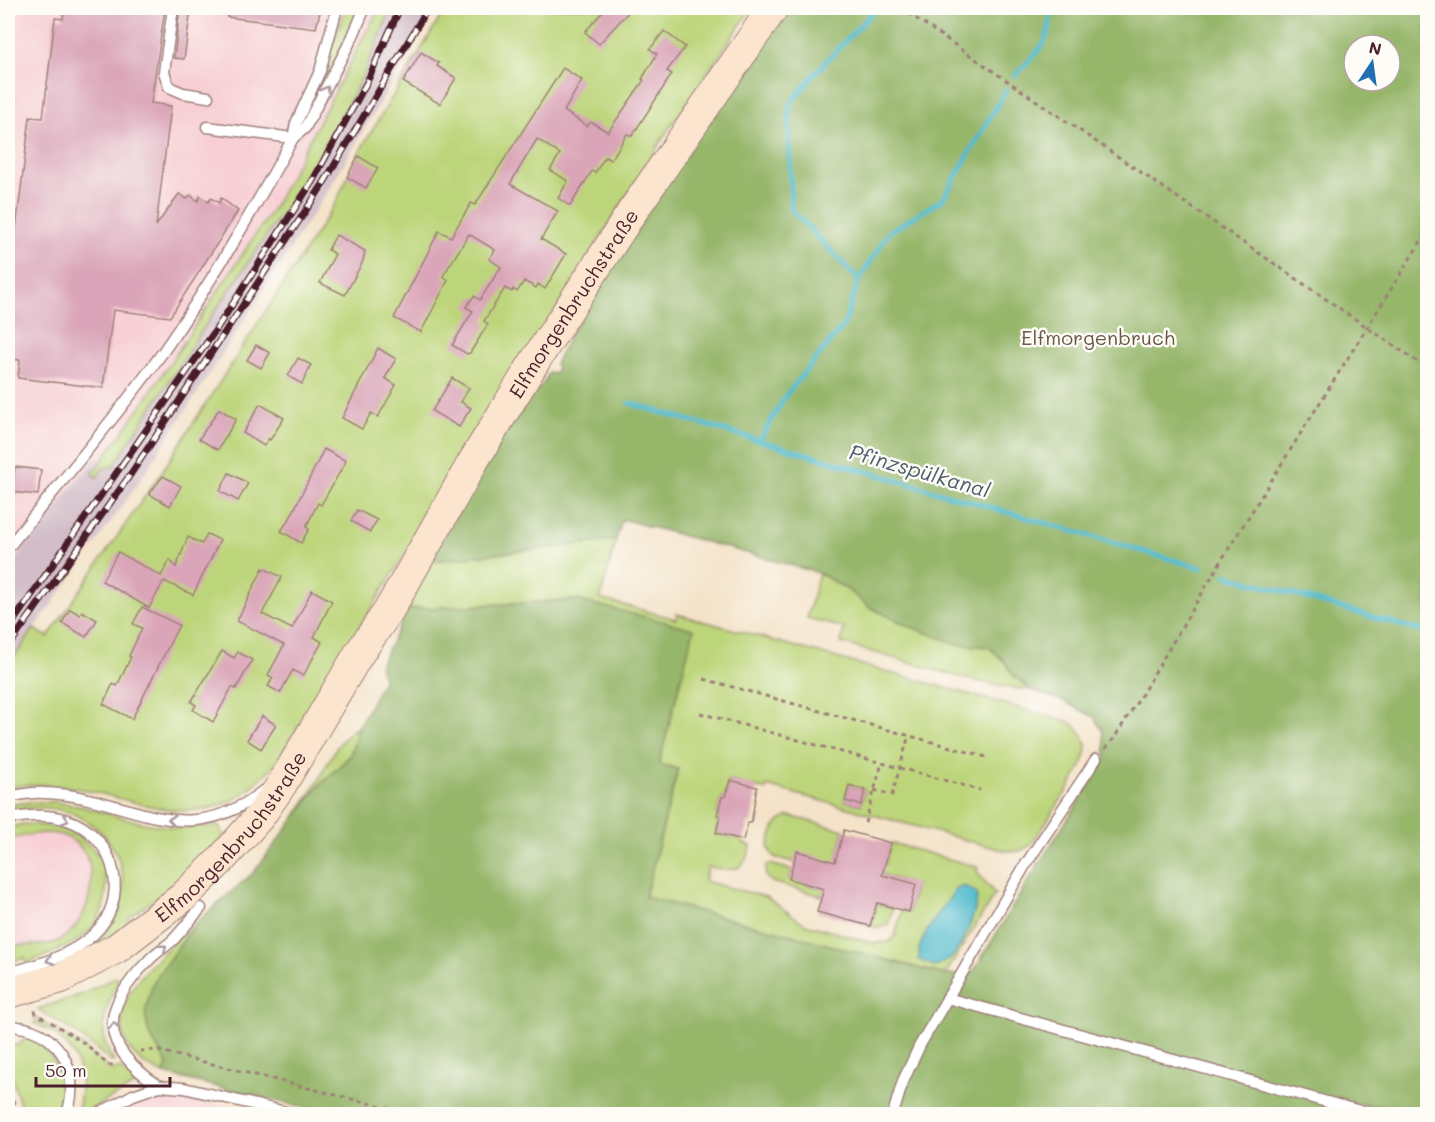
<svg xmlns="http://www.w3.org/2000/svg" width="1435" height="1122" viewBox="0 0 1435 1122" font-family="Mali,sans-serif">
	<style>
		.built { fill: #f7cfd4 }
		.industrial { fill: #d2bdc8 }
		.green { fill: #bdd57a; stroke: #847a52; stroke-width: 1.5; fill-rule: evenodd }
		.forest { fill: #96b66a; stroke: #706a4a; stroke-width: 1.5; fill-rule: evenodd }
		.water { fill: #51bbce; stroke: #4e6d7c; stroke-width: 1.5 }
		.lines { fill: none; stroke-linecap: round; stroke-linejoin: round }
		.stream { stroke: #51bbce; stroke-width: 5 }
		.building { fill: #daa5b8 }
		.service-casing { stroke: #9f817a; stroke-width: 13 }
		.secondary-casing { stroke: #9f817a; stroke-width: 32 }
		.path { stroke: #9f817a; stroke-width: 3; stroke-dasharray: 4.5 4.5; stroke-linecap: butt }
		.service { stroke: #fff; stroke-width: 10 }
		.secondary { stroke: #fce5cf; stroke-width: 30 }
		.rail-casing { stroke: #4a1f2b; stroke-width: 7 }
		.rail { stroke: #fdfcf7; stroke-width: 4.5; stroke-dasharray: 14; stroke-linecap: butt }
		.oneway { stroke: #ae9aa0 }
		.labels { text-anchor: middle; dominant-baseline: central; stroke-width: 5; stroke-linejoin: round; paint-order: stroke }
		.street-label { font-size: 20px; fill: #4a1f2b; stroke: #fdfcf7 }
		.park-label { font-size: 20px; fill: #6c5643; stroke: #fdfcf7 }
		.water-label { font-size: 21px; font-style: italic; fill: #4d5d6c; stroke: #fdfcf7 }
	</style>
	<rect width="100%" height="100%" fill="#fdfcf7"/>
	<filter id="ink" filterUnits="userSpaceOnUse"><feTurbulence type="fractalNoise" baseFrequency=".0167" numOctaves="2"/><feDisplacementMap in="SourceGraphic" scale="12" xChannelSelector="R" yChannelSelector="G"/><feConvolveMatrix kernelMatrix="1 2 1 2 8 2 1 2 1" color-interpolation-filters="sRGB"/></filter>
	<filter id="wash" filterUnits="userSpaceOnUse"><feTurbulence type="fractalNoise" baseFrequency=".008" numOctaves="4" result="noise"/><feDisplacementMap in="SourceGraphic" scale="24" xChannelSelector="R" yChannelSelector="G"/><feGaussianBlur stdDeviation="1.35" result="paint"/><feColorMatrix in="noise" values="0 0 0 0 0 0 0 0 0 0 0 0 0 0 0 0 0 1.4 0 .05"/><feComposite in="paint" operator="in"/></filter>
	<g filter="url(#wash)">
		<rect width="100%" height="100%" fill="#f4e3c9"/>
		<g class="built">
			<polygon points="8,8 379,8 274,207 138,411 101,461 95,458 8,569"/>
			<polygon points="45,833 67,837 83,850 92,875 89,904 70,932 60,940 44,944 8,946 8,840 25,835"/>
			<polygon points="170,1094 180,1096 259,1114 116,1114 144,1101"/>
		</g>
		<polygon class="industrial" points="392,8 436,8 328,190 232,339 139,482 8,666 8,569 95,458 114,467 211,317 306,178 361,80"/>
		<g class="green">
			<polygon points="346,8 360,8 323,84 319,82"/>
			<polygon points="379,8 392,8 361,80 306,178 211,317 113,467 103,468 97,477 92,474 138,411 274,207"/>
			<path d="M446 8H752L670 127 615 214 274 766C263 776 252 788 240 796 190 827 135 800 85 790 60 785 32 782 8 788V666L34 629 48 637 163 470 335 204 361 149Z"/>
			<path d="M616 540 600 599 676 619 677 614 1070 722C1080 729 1088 740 1086 753 1083 771 1043 826 1031 845L1020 851H1006L767 786 766 790 729 780 725 797H722L717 815 720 816 716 833 743 840V843L751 846C743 874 733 871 708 867L704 881 766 897 805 924 873 943 889 942 895 936 902 910 909 912 916 885 874 872 885 865 891 843 978 867 977 872 995 894 945 975 645 897 678 769 659 764 577 600 408 609 432 561ZM849 785 865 790 861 805 845 801Z"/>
			<polygon points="819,573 845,588 871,608 957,644 989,647 1004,661 1014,676 1031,690 1001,686 967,679 841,643 844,628 807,618"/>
			<path d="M359 726 350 756 318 787 294 819C301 807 310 795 317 783 329 762 337 739 359 726Z"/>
			<path d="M30 802H54L79 806 143 823 175 828 219 826 224 836 219 843 170 888 130 917 121 938 87 961 51 976 31 982 29 974C50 967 74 961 92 947 138 910 132 844 80 817 58 805 31 807 8 810V805Z"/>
			<path d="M789 816 844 830 838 853 842 864 794 862 774 857 768 847C772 832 774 822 789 816Z"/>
			<path d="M22 824C38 825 58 825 72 833 81 838 95 849 100 858 109 878 108 906 95 924 80 945 49 953 27 964L25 958 8 962V946C24 944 48 948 62 939 93 919 106 855 67 837 49 829 25 835 8 840V829Z"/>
			<path d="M770 864 792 870 789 879 824 889 822 896 772 882C765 877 764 873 767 865Z"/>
			<polygon points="877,903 893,908 888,924 879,928 870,926"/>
			<path d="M197 922C177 950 139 990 148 1028 150 1040 161 1053 168 1064L164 1074C144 1066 128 1055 123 1033 113 989 168 949 197 922Z"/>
			<path d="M114 978H117L119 981C105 1006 95 1036 114 1061L112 1062 76 1033 38 1009 83 994Z"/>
			<path d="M36 1018 83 1046 108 1068 111 1070 119 1068 137 1084 82 1114H77C88 1073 76 1039 34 1023Z"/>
			<path d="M26 1037C57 1051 71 1083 55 1114H23L8 1065V1044L19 1045Z"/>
			<polygon points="1362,1105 1427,1112 1427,1114 1396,1114"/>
		</g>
		<path class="forest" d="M788 8H1427V1112L1350 1102 1345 1114H331L164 1074 167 1064 148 1031 145 1013 152 985 160 972 197 922 254 872 318 787 350 756 359 726 383 680 380 665 408 609 577 600 694 629 659 764 678 769 645 897 945 975 972 974 1038 865 1100 769 1106 756 1105 745 1103 731 1094 717 1063 701 1031 690 1014 676 1004 661 989 647 957 644 911 627 871 608 845 588 819 573 622 519 616 540 432 561 479 473 533 392 543 384 549 373 554 374 557 368 555 364 568 338 741 67ZM1354 45H1390V81H1354Z"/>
		<path class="water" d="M964 886 977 893C978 910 963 946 951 958 948 962 939 964 934 966L919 960V948L928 929 956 889Z"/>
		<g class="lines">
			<g class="stream">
				<path d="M1015 76C1037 51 1053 43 1050 8"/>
				<polyline points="859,280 791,209 789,105 819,69 870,15 874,8"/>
				<polyline points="629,403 1201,568"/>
				<polyline points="760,440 786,395 844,325 859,280 889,232 943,199 1006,90"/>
				<polyline points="1226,575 1428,633"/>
			</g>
		</g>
		<g id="blocks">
			<g class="building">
				<polygon points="64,8 165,8 151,103 171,106 156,226 179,194 187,199 190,195 198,201 200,196 208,202 211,198 219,203 221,198 238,211 170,317 113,310 103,388 18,378 20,360 8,359 8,292 30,117 43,118 55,18 63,19"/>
				<polygon points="180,8 191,8 184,59 174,58"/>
				<polygon points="228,8 321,8 316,28 227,17"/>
				<polygon points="606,8 632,8 599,44 585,32"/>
				<polygon points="664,31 685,47 667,71 672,74 632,136 627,134 611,160 605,157 595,173 592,171 570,206 558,198 568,181 550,170 560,154 537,139 510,184 558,211 541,239 566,254 545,289 538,284 536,288 524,281 517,292 513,289 512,292 505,288 484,321 488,324 470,353 467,354 452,345 473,311 466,307 474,296 480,300 501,267 489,259 495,250 469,234 443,276 448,280 421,332 394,318 439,231 451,237 471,203 475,205 563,68 582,80 564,111 587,126 591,122 608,132 644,80 642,79 657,54 650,49"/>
				<polygon points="421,52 439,63 437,66 456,78 440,104 403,82"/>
				<polygon points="358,156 378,168 366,188 347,177"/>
				<polygon points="336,235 365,251 363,261 345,295 320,283 335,254 328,250"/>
				<polygon points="256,345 270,353 261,368 247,360"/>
				<polygon points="378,348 396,359 385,378 396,385 378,417 371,413 362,429 342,418"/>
				<polygon points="298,358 311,365 302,384 288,376"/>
				<polygon points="452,378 469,388 461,402 471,408 459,427 432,411"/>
				<polygon points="260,404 284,418 270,440 268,439 264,446 243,433"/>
				<polygon points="219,409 236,419 218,450 199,439"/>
				<polygon points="324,449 346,461 321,505 318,503 306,527 309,529 301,543 281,531 290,518"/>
				<polygon points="15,467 41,470 38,495 12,492"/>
				<polygon points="229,473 248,483 238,501 220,491"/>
				<polygon points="163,476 181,486 170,506 149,494"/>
				<polygon points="357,510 377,520 370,532 351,521"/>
				<polygon points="207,534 220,540 193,595 164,581 149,608 102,581 118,552 161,576 170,560 176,567 188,537 202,544"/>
				<polygon points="263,568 282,577 262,614 292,629 312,590 332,601 314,637 322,642 303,676 293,670 280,693 268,686 273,678 268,675 284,645 237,621"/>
				<polygon points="142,607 179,625 132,719 103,704 113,684 117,686 131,657 129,656 142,628 133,624"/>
				<polygon points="70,609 80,615 82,611 97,620 86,637 62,623"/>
				<polygon points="222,651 234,658 238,652 252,660 236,689 232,687 213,722 193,710 196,705 191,702"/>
				<polygon points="262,716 276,725 261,749 247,740"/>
				<polygon points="730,780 757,787 751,823 748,823 743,840 716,833 720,816 717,815 722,797 725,797"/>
				<polygon points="849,785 865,790 861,805 845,801"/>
				<polygon points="844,830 891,843 882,875 916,884 909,912 877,903 870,926 817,912 824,889 789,879 797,851 835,862"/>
			</g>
		</g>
	</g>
	<g filter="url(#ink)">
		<use href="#blocks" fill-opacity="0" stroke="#9f817a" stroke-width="1.5"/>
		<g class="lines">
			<g class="service-casing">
				<g id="service">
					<polyline points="173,8 164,72 169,87 183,93 208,97"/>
					<polyline points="207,127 293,138 305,128 352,38 365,8"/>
					<path d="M8 548C60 483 114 420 163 352 211 283 253 211 293 138L296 123 320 71 337 8"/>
					<path d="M8 797C19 795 32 792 44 793 129 795 182 855 263 791"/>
					<path d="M8 819C30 815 53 813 75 823 118 843 129 901 94 934 71 956 38 965 8 973"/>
					<polyline points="947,998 1371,1114"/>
					<path d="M8 1026C57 1027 82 1068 67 1114"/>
					<path d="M159 1086C99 1046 99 1010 149 960 156 952 166 947 174 939 183 929 192 918 201 908"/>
					<polyline points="98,1114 133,1095 159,1086 184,1088 294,1114"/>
					<polyline points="893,1114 903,1081 920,1045 1024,867 1096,759"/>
				</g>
			</g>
			<g class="secondary-casing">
				<g id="secondary">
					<path id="s1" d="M8 993 61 978 117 948 183 897 220 861 260 816 282 784 358 655 389 610 474 460 535 361 634 209 773 8"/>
				</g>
			</g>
			<g class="path">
				<polyline points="901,8 1428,369"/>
				<polyline points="704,679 990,758"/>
				<polyline points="700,713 980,790"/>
				<polyline points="1105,749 1113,740 1142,694 1224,556 1428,230"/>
				<polyline points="874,790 892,795 909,735"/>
				<polyline points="865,823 882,763"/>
				<polyline points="35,1010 36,1014 45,1019"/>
				<polyline points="51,1022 87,1045 108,1065 116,1065"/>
				<polyline points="140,1051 156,1050 412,1114"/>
				<polyline points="8,1083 18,1114"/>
			</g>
			<use href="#service" class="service"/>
			<use href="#secondary" class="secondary"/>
			<g class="rail-casing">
				<g id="rail">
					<polyline points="8,629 217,328 312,182 367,82 400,8"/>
					<polyline points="8,647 130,475 322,186 428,8"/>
				</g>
			</g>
			<use href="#rail" class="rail"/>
		</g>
		<defs><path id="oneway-chevron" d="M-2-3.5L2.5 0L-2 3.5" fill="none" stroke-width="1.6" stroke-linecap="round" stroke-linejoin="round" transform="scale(1.5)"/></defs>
		<g class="oneway">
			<use href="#oneway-chevron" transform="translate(326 90) rotate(-62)"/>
			<use href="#oneway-chevron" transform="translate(65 820) rotate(17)"/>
			<use href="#oneway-chevron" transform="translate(172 820) rotate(-171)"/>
			<use href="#oneway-chevron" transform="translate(163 948) rotate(-38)"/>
			<use href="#oneway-chevron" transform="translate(50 960) rotate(161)"/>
			<use href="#oneway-chevron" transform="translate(114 1026) rotate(-92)"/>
		</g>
	</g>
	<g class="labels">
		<g class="street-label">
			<text stroke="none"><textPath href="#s1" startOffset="915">Elfmorgenbruchstraße</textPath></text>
			<text stroke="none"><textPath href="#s1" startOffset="279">Elfmorgenbruchstraße</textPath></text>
		</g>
		<g class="park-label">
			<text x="1098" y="337">Elfmorgenbruch</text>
		</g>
		<g class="water-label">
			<text transform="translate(920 470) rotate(16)">Pfinzspülkanal</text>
		</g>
	</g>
	<rect width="1435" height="1122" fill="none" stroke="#fdfcf7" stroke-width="30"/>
	<g transform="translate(1372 63) rotate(13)"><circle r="28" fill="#fdfcf7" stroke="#b5a4a5" stroke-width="1.5"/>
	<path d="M0-4.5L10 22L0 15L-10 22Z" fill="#1f6fb2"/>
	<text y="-9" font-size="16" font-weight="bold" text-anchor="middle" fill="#4a1f2b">N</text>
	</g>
	<path d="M36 1077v9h134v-9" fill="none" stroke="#4a1f2b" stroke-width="3"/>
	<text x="45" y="1077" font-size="18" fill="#4a1f2b" stroke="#fdfcf7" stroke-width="4.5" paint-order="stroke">50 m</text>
</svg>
